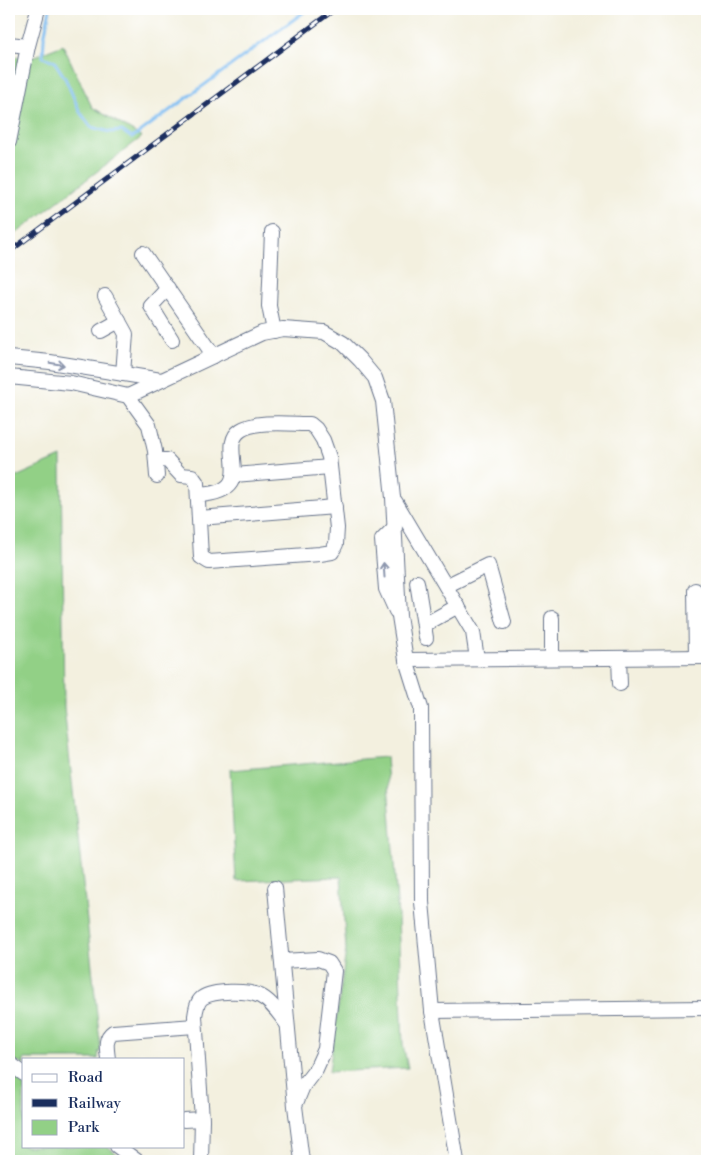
<svg xmlns="http://www.w3.org/2000/svg" width="716" height="1170" viewBox="0 0 716 1170" font-family="'Libre Bodoni',serif">
	<style>
		.green { fill: #92d086; stroke: #568072 }
		.lines { fill: none; stroke-linecap: round; stroke-linejoin: round }
		.stream { stroke: #7ebdf2; stroke-width: 3 }
		.minor-casing { stroke: #67738b; stroke-width: 16 }
		.minor { stroke: #fff; stroke-width: 14 }
		.rail-casing { stroke: #1b2f5e; stroke-width: 5 }
		.rail { stroke: #fff; stroke-width: 3; stroke-dasharray: 9; stroke-linecap: butt }
		.oneway { stroke: #8d97ae }
	</style>
	<rect width="100%" height="100%" fill="#fff"/>
	<filter id="ink" filterUnits="userSpaceOnUse"><feTurbulence type="fractalNoise" baseFrequency=".02" numOctaves="2"/><feDisplacementMap in="SourceGraphic" scale="10" xChannelSelector="R" yChannelSelector="G"/><feConvolveMatrix kernelMatrix="1 2 1 2 8 2 1 2 1" color-interpolation-filters="sRGB"/></filter>
	<filter id="wash" filterUnits="userSpaceOnUse"><feTurbulence type="fractalNoise" baseFrequency=".0096" numOctaves="4" result="noise"/><feDisplacementMap in="SourceGraphic" scale="20" xChannelSelector="R" yChannelSelector="G"/><feGaussianBlur stdDeviation="1.12" result="paint"/><feColorMatrix in="noise" values="0 0 0 0 0 0 0 0 0 0 0 0 0 0 0 0 0 1.4 0 .05"/><feComposite in="paint" operator="in"/></filter>
	<g filter="url(#wash)">
		<rect width="100%" height="100%" fill="#f3f0df"/>
		<g class="green">
			<polygon points="63,45 92,107 142,137 9,239 9,56 30,58"/>
			<polygon points="61,457 64,707 101,1051 99,1051 98,1059 24,1059 24,1065 9,1058 9,480"/>
			<polygon points="386,757 398,916 403,1045 408,1068 329,1072 346,950 341,877 236,881 230,770"/>
			<polygon points="9,1070 24,1081 24,1146 107,1146 126,1161 9,1161"/>
		</g>
		<g class="lines">
			<polyline class="stream" points="50,9 44,38 43,57 54,61 65,78 80,112 91,127 110,132 122,131 132,138 308,9"/>
		</g>
	</g>
	<g filter="url(#ink)">
		<g class="lines">
			<g class="minor-casing">
				<g id="minor">
					<polyline points="9,44 28,46"/>
					<polyline points="9,142 28,46 38,9"/>
					<polyline points="272,232 269,306 274,331"/>
					<polyline points="143,253 214,356"/>
					<polyline points="168,288 151,306 172,340"/>
					<polyline points="105,296 126,334 123,374"/>
					<polyline points="101,331 119,321"/>
					<polyline points="9,358 50,362 161,380"/>
					<polyline points="9,377 71,383 128,396 149,425 155,451 157,476"/>
					<polyline points="128,396 262,333 283,329 324,332 343,343 360,360 375,378 383,401 393,498 399,616 406,660 421,708 422,902 432,1011 457,1161"/>
					<path d="M156 460H167L181 475 192 476 197 483 201 557 209 562 320 554 332 552 336 544 337 528 329 457 323 440 316 429 310 424C291 424 256 420 241 430 215 447 262 492 198 495"/>
					<polyline points="234,475 330,467"/>
					<polyline points="395,501 473,632 477,659"/>
					<polyline points="199,518 335,507"/>
					<polyline points="395,527 382,540 386,589 396,611"/>
					<polyline points="417,582 426,638"/>
					<polyline points="446,586 488,565 504,622"/>
					<polyline points="695,590 696,657"/>
					<polyline points="552,618 552,658"/>
					<polyline points="424,625 458,606"/>
					<polyline points="619,658 620,684"/>
					<polyline points="406,660 707,657"/>
					<polyline points="275,888 295,1106 302,1161"/>
					<polyline points="282,961 318,959 329,963 334,971 325,1049 316,1069 303,1086 296,1103"/>
					<polyline points="432,1011 707,1008"/>
					<path d="M108 1059C107 1049 104 1038 113 1032L195 1026"/>
					<polyline points="9,1063 24,1074"/>
					<polyline points="184,1120 202,1119"/>
					<polyline points="117,1146 137,1161"/>
					<path d="M201 1161 202 1119 195 1016C196 1009 197 1002 202 998 213 990 248 990 260 996 272 1002 279 1014 287 1024"/>
				</g>
			</g>
			<use href="#minor" class="minor"/>
			<g class="rail-casing">
				<polyline id="rail" points="9,252 335,9"/>
			</g>
			<use href="#rail" class="rail"/>
		</g>
		<defs><path id="oneway-shaft" d="M-6 0H5M1.5-3L5.5 0L1.5 3" fill="none" stroke-width="1.6" stroke-linecap="round" stroke-linejoin="round" transform="scale(1.25)"/></defs>
		<g class="oneway">
			<use href="#oneway-shaft" transform="translate(57 364) rotate(9)"/>
			<use href="#oneway-shaft" transform="translate(384 570) rotate(-94)"/>
		</g>
	</g>
	<rect width="716" height="1170" fill="none" stroke="#fff" stroke-width="30"/>
	<rect x="22" y="1058" width="162" height="90" fill="#ffffff" stroke="#a4acbf"/>
	<rect x="32" y="1074" width="25" height="8" fill="#ffffff" stroke="#a4acbf"/>
	<text x="68" y="1082" font-size="15" fill="#1b2f5e">Road</text>
	<rect x="32" y="1099" width="25" height="8" fill="#1b2f5e" stroke="#a4acbf"/>
	<text x="68" y="1108" font-size="15" fill="#1b2f5e">Railway</text>
	<rect x="32" y="1120" width="25" height="15" fill="#92d086" stroke="#a4acbf"/>
	<text x="68" y="1132" font-size="15" fill="#1b2f5e">Park</text>
</svg>
